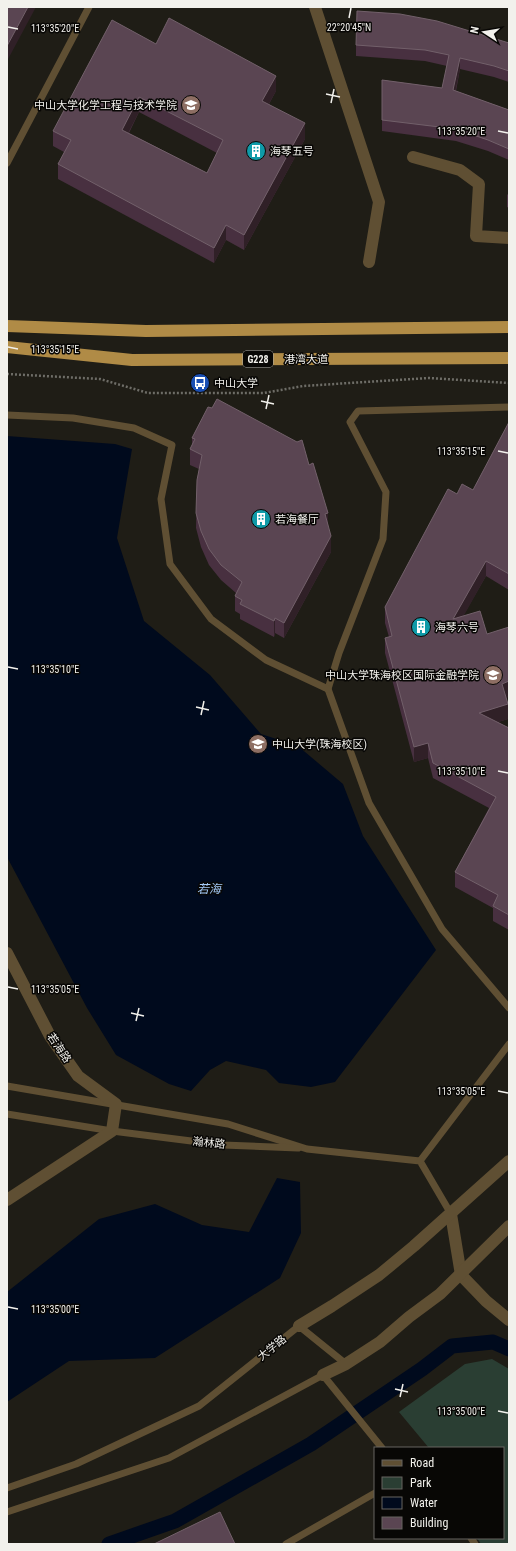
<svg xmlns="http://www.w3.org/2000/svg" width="516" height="1551" viewBox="0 0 516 1551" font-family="'Roboto Condensed','Noto Sans SC',sans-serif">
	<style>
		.green { fill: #2a3e33 }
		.water { fill: #000a1d }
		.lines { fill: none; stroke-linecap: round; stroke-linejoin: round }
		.canal { stroke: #000a1d; stroke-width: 15 }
		.path { stroke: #6e6d67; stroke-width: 2.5; stroke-dasharray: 2 2; stroke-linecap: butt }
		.service { stroke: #5f4f33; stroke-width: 7 }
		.minor { stroke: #5f4f33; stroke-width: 12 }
		.tertiary { stroke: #5f4f33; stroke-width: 12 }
		.trunk { stroke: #b08b46; stroke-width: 12 }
		.wall { fill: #483040; fill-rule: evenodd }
		.shaded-wall { fill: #302027 }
		.building { fill: #5a4552; stroke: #72606a; fill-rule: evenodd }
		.ticks { fill: none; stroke: #f2f1ec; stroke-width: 1.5 }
		.labels { text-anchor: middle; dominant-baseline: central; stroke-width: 3; stroke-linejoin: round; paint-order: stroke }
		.shield { fill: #080705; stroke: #acaba7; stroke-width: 1 }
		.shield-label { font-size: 10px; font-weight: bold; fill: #f2f1ec }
		.poi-label { font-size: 11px; fill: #f2f1ec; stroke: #080705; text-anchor: start }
		.street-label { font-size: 11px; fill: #f2f1ec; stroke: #080705 }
		.water-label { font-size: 12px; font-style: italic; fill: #a3c9f7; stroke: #080705 }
		.ticks-label { font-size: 10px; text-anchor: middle; fill: #f2f1ec; stroke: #080705; stroke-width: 3; stroke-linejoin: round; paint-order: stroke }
	</style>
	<rect width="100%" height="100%" fill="#1f1d16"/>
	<polygon class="green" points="492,1359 509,1369 509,1544 481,1544 477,1538 503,1538 503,1448 429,1448 399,1412 465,1364"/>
	<g class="water">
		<polygon points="7,436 115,444 132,449 117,538 144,621 210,675 261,734 298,746 343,784 363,836 436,950 335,1082 311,1087 279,1083 266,1070 226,1061 210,1070 191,1091 169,1084 116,1055 87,1008 7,857"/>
		<polygon points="277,1178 300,1182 301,1233 280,1278 155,1358 69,1361 7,1402 7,1292 99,1219 155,1204 202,1225 249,1232"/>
	</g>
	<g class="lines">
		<polyline class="canal" points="109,1544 175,1521 311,1444 422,1369 452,1346 493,1342 509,1349"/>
		<polyline class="path" points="7,374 100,379 148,393 264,393 303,386 428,378 509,383"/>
		<g class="service">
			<polyline points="7,163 89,7"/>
			<polyline points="509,407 358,411 350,422 386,492 383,539 339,653 328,689 369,803 442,929 509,1008"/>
			<polyline points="7,415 73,418 134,428 172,445 161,499 170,564 211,619 266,660 328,689"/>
			<polyline points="7,1086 228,1124 307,1149 420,1161 451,1214"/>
			<polyline points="7,1114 112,1131 223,1145 298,1148"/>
			<polyline points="420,1161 509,1044"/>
			<polyline points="7,1488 76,1464 199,1406 299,1326 346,1364"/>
			<polyline points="7,1512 169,1458 323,1375 382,1448"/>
			<polyline points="471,1538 475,1544"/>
			<polyline points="286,1544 375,1493"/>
		</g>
		<g class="minor">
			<polyline points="315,7 379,202 369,262"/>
			<polyline points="413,157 460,170 479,184 476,236 509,238"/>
			<polyline points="7,953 50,1036 78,1076 116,1104 112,1131 7,1200"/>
			<polyline points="451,1214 461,1275 486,1301 509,1320"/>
		</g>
		<g class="tertiary">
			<polyline points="299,1326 332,1306 379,1275 414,1246 509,1161"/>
			<polyline points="323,1375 346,1364 380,1342 409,1317 440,1294 509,1226"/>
		</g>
		<g class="trunk">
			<polyline points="7,326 146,331 509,327"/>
			<polyline points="7,347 132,360 509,358"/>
		</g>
	</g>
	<g class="wall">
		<polygon points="509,43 509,82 494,77 460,69 456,91 509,110 509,160 488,151 456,141 382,131 382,80 442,88 447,66 425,61 356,56 356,45"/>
		<path d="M156 44 276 91 269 104 305 139 244 250 226 240 214 263 58 179V164L64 152 53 146V131ZM139 112 217 153 207 173 129 133Z"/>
		<polygon points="509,193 509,208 507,207 507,195"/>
		<polygon points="509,422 509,590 486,576 463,616 506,698 508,719 498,722 509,728 509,930 493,921 493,908 455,887 455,872 489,808 433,778 428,758 414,762 385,653 385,638 389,637 385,623 385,607 457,494 473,490"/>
		<polygon points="192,438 309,465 328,526 331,552 284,638 275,633 274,637 240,619 240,614 235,611 235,596 236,593 221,580 209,565 201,547 196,528 197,480 199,469 190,465 190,449 192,445"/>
	</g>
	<g class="shaded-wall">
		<polygon points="28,7 36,7 7,61 7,46"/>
		<polygon points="460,58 460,69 453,102 453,90"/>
		<polygon points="276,76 276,91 262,116 262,101"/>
		<polygon points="139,97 139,112 122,145 122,130"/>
		<polygon points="305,123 305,139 244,250 244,235"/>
		<polygon points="226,225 226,240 214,263 214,248"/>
		<polygon points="328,513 328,528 325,514"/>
		<polygon points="331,536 331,552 284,638 284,623"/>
		<polygon points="486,561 486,576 453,635 453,619"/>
		<polygon points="275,618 275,633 274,637 274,621"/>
		<polygon points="509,681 509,697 502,699 502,684"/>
		<polygon points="508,704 508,719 479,728 479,713"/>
		<polygon points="428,743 428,758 414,762 414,747"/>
	</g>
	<g class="building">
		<polygon points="7,7 28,7 7,46"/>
		<polygon points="357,11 400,14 437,21 509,43 509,71 494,66 460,58 453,90 509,110 509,149 488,140 456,129 382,120 382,80 442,88 449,55 425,50 356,45"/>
		<path d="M169 18 276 76 262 101 305 123 244 235 226 225 214 248 58 164 71 140 53 131 112 20 156 44ZM139 97 223 140 207 173 122 130Z"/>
		<polygon points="217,399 297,442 302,440 309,465 313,463 328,513 325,514 331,536 284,623 275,618 274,621 240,604 242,600 235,596 242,582 221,565 209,549 201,531 196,513 197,480 202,455 190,449 195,439 192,438 208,407 212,408"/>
		<polygon points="509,422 509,574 486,561 453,619 480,611 487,634 509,627 509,681 502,684 508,704 479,713 509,728 509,915 493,906 498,895 455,872 496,797 433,763 428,743 414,747 385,638 392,636 385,607 448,489 457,494 462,484 473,490"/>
		<polygon points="220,1512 235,1544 154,1544"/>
	</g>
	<path class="ticks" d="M349 18 351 8M8 27 18 29M326 94 340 97M331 103 334 89M498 131 508 133M8 347 18 349M261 401 274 404M266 409 269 395M498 451 508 453M8 667 18 669M196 707 209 710M201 715 204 701M498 771 508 773M8 987 18 989M131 1013 144 1016M136 1021 139 1008M498 1091 508 1093M8 1307 18 1309M395 1389 408 1392M400 1397 403 1384M498 1411 508 1413"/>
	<defs>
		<g id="university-disc" transform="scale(1)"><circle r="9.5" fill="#8d6e63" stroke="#080705"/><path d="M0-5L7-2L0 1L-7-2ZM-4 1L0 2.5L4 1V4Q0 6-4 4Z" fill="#fff"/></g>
		<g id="building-disc" transform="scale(1)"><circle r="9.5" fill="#0f9aa8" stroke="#080705"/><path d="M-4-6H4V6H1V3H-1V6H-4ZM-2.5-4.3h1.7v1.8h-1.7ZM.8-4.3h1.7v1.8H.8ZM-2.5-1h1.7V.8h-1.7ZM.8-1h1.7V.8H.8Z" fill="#fff"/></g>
		<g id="bus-disc" transform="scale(1)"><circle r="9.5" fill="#1a4fb4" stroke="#080705"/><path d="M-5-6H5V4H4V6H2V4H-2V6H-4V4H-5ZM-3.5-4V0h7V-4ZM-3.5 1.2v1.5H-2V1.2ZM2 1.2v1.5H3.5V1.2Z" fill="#fff"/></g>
	</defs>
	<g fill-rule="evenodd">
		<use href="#university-disc" x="191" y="105"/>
		<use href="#building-disc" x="256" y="151"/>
		<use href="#bus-disc" x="200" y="383"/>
		<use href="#building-disc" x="261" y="519"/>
		<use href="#building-disc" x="421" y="627"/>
		<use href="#university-disc" x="493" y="675"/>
		<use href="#university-disc" x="258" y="744"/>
	</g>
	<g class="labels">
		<rect class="shield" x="243" y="351" width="30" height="16" rx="3"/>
		<g class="shield-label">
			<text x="258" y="359">G228</text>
		</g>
		<g class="poi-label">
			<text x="177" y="105" text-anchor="end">中山大学化学工程与技术学院</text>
			<text x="270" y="151">海琴五号</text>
			<text x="214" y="383">中山大学</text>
			<text x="275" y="519">若海餐厅</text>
			<text x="435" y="627">海琴六号</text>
			<text x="479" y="675" text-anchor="end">中山大学珠海校区国际金融学院</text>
			<text x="272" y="744">中山大学(珠海校区)</text>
		</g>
		<g class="street-label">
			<text x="306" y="359">港湾大道</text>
			<text transform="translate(59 1048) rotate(56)">若海路</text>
			<text transform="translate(209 1143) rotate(6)">瀚林路</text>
			<text transform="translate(272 1348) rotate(-39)">大学路</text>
		</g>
		<g class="water-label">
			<text x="209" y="889">若海</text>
		</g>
	</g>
	<g class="ticks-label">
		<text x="349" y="31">22°20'45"N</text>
		<text x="55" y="32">113°35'20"E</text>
		<text x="461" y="135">113°35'20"E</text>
		<text x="55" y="353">113°35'15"E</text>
		<text x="461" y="455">113°35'15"E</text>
		<text x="55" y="673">113°35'10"E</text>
		<text x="461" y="775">113°35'10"E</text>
		<text x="55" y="993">113°35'05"E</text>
		<text x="461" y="1095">113°35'05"E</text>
		<text x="55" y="1313">113°35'00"E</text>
		<text x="461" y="1415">113°35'00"E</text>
	</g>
	<rect width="516" height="1551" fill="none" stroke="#f2f1ec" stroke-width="16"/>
	<rect x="374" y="1447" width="130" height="92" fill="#080705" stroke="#666561"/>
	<rect x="382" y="1460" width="20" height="6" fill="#5f4f33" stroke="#666561"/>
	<text x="410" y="1467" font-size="12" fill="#f2f1ec">Road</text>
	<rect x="382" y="1477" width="20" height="12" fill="#2a3e33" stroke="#666561"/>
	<text x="410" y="1487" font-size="12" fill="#f2f1ec">Park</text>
	<rect x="382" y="1497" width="20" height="12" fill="#000a1d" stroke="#666561"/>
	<text x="410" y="1507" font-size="12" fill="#f2f1ec">Water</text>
	<rect x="382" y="1517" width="20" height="12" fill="#5a4552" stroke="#666561"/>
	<text x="410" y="1527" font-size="12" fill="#f2f1ec">Building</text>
	<g transform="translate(484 32) rotate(282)" stroke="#080705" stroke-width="3" paint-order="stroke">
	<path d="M0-3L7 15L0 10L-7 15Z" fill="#f2f1ec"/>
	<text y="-6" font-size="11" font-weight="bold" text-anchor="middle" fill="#f2f1ec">N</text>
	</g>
</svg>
